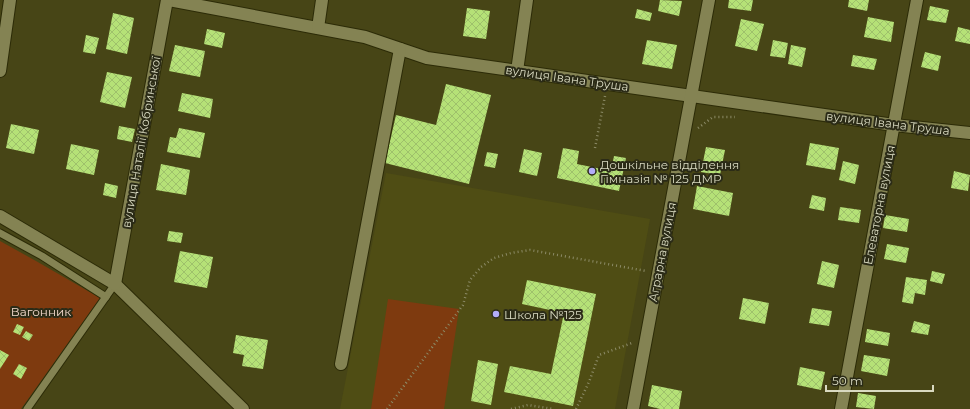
<svg xmlns="http://www.w3.org/2000/svg" width="970" height="409" viewBox="0 0 970 409" font-family="Montserrat,sans-serif">
	<style>
		.built { fill: #4f4d14 }
		.garden { fill: #7e3a0f }
		.building { fill: url(#building-cross-hatch) }
		.lines { fill: none; stroke-linecap: round; stroke-linejoin: round }
		.service-casing { stroke: #2c2b07; stroke-width: 9 }
		.minor-casing { stroke: #2c2b07; stroke-width: 14 }
		.path { stroke: #8c8b67; stroke-width: 2.5; stroke-dasharray: 1 3; stroke-linecap: butt }
		.service { stroke: #848353; stroke-width: 7 }
		.minor { stroke: #848353; stroke-width: 12 }
		.poi-dot { fill: #b3adf9; stroke: #2b2b17; stroke-width: 1.5 }
		.labels { text-anchor: middle; dominant-baseline: central; stroke-width: 4; stroke-linejoin: round; paint-order: stroke }
		.street-label { font-size: 12px; fill: #d9dac1; stroke: #2b2b17 }
		.poi-label { font-size: 12px; fill: #d9dac1; stroke: #2b2b17; text-anchor: start }
		.park-label { font-size: 12px; fill: #f4dacd; stroke: #2b2b17 }
	</style>
	<defs>
		<pattern id="building-cross-hatch" width="8" height="8" patternUnits="userSpaceOnUse"><rect width="8" height="8" fill="#b5e177"/><path d="M0 0l8 8M0 8l8-8" fill="none" stroke="#9ec16b"/></pattern>
	</defs>
	<rect width="100%" height="100%" fill="#474516"/>
	<polygon class="built" points="386,173 650,219 615,409 340,409"/>
	<g class="garden">
		<polygon points="0,241 36,261 100,298 21,409 0,409"/>
		<polygon points="388,299 459,309 444,409 371,409"/>
	</g>
	<g class="building">
		<polygon points="660,0 682,1 679,16 658,11"/>
		<polygon points="729,0 753,0 751,11 728,8"/>
		<polygon points="849,0 869,0 867,11 848,7"/>
		<polygon points="930,6 949,10 946,23 927,20"/>
		<polygon points="467,8 490,11 486,39 463,36"/>
		<polygon points="637,9 652,13 650,21 635,18"/>
		<polygon points="113,13 134,18 127,54 106,49"/>
		<polygon points="868,17 894,22 891,42 864,37"/>
		<polygon points="741,19 764,24 757,51 735,46"/>
		<polygon points="958,27 970,30 970,44 955,41"/>
		<polygon points="207,29 225,33 222,48 204,44"/>
		<polygon points="86,35 99,38 95,54 83,52"/>
		<polygon points="647,40 677,45 672,69 642,64"/>
		<polygon points="773,40 788,43 785,58 770,56"/>
		<polygon points="175,45 205,51 200,77 169,71"/>
		<polygon points="791,45 806,48 802,67 788,64"/>
		<polygon points="925,52 941,56 938,71 921,67"/>
		<polygon points="853,55 877,59 874,70 851,66"/>
		<polygon points="107,72 132,77 125,108 100,102"/>
		<polygon points="446,84 491,95 469,184 385,163 396,115 436,125"/>
		<polygon points="182,93 213,99 210,118 178,111"/>
		<polygon points="11,124 39,130 34,154 6,148"/>
		<polygon points="119,126 135,129 132,142 117,139"/>
		<polygon points="179,128 205,133 200,158 167,152 170,137 176,138"/>
		<polygon points="810,143 839,148 835,170 806,165"/>
		<polygon points="71,144 99,150 94,175 66,169"/>
		<polygon points="706,147 725,150 720,175 701,172"/>
		<polygon points="563,148 579,151 577,164 611,171 614,156 626,158 619,191 557,178"/>
		<polygon points="524,149 542,153 537,176 519,172"/>
		<polygon points="487,152 498,154 495,168 484,166"/>
		<polygon points="843,161 859,165 855,184 839,180"/>
		<polygon points="161,164 190,170 186,195 156,190"/>
		<polygon points="954,171 970,175 968,191 951,188"/>
		<polygon points="105,183 118,186 116,198 103,195"/>
		<polygon points="697,186 733,193 729,216 693,209"/>
		<polygon points="812,195 826,198 824,211 809,208"/>
		<polygon points="840,207 861,210 859,223 838,220"/>
		<polygon points="885,215 909,219 907,232 883,228"/>
		<polygon points="169,231 183,233 181,243 167,241"/>
		<polygon points="887,244 909,248 906,263 884,259"/>
		<polygon points="180,251 213,257 207,288 174,282"/>
		<polygon points="822,261 839,265 834,288 817,284"/>
		<polygon points="932,271 945,274 942,284 930,281"/>
		<polygon points="906,277 927,280 925,295 915,293 913,304 902,302"/>
		<polygon points="527,280 596,294 573,406 504,392 510,366 551,374 564,313 522,304"/>
		<polygon points="743,298 769,303 765,324 739,319"/>
		<polygon points="812,308 832,311 829,326 809,323"/>
		<polygon points="914,321 930,325 928,335 911,332"/>
		<polygon points="17,324 24,327 20,335 13,332"/>
		<polygon points="867,329 890,333 888,346 865,342"/>
		<polygon points="26,331 33,335 29,341 22,337"/>
		<polygon points="236,335 268,340 263,369 242,366 244,355 233,353"/>
		<polygon points="0,350 9,355 0,369"/>
		<polygon points="864,355 890,359 887,376 861,371"/>
		<polygon points="478,360 498,364 491,405 471,401"/>
		<polygon points="19,364 27,368 21,379 13,374"/>
		<polygon points="800,367 825,372 821,390 797,385"/>
		<polygon points="652,385 682,391 679,409 660,409 648,406"/>
		<polygon points="858,393 876,396 874,409 856,407"/>
	</g>
	<g class="lines">
		<g class="service-casing">
			<g id="service">
				<polyline points="0,233 42,256 106,297"/>
				<polyline points="27,409 115,284"/>
			</g>
		</g>
		<g class="minor-casing">
			<g id="minor">
				<polyline points="169,0 365,37 427,58 894,125 970,133"/>
				<polyline points="318,28 322,0"/>
				<polyline points="0,71 10,0"/>
				<polyline points="517,71 527,0"/>
				<polyline points="0,216 115,284 243,409"/>
				<polyline points="115,284 167,0"/>
				<polyline points="341,364 400,49"/>
				<polyline points="633,409 709,0"/>
				<polyline points="841,409 917,0"/>
			</g>
		</g>
		<g class="path">
			<polyline points="698,128 713,117 735,117"/>
			<polyline points="595,148 605,96"/>
			<polyline points="387,409 463,305 470,280 481,267 494,258 511,253 530,250 646,271"/>
			<polyline points="511,409 528,405 553,409"/>
			<polyline points="576,409 589,382 599,355 632,343"/>
		</g>
		<use href="#service" class="service"/>
		<use href="#minor" class="minor"/>
	</g>
	<g class="poi-dot">
		<circle cx="592" cy="171" r="4"/>
		<circle cx="496" cy="314" r="4"/>
	</g>
	<g class="labels">
		<g class="street-label">
			<text transform="translate(567 78) rotate(8)">вулиця Івана Труша</text>
			<text transform="translate(888 123) rotate(7)">вулиця Івана Труша</text>
			<text transform="translate(141 142) rotate(-80)">вулиця Наталії Кобринської</text>
			<text transform="translate(879 205) rotate(-79)">Елеваторна вулиця</text>
			<text transform="translate(662 252) rotate(-79)">Аграрна вулиця</text>
		</g>
		<g class="poi-label">
			<text x="600" y="164">Дошкільне відділення<tspan x="600" dy="14">Гімназія № 125 ДМР</tspan></text>
			<text x="504" y="314">Школа №125</text>
		</g>
		<g class="park-label">
			<text x="41" y="311">Вагонник</text>
		</g>
	</g>
	<path d="M826 385v6h107v-6" fill="none" stroke="#d9dac1" stroke-width="2"/>
	<text x="832" y="385" font-size="12" fill="#d9dac1" stroke="#2b2b17" stroke-width="3" paint-order="stroke">50 m</text>
</svg>
